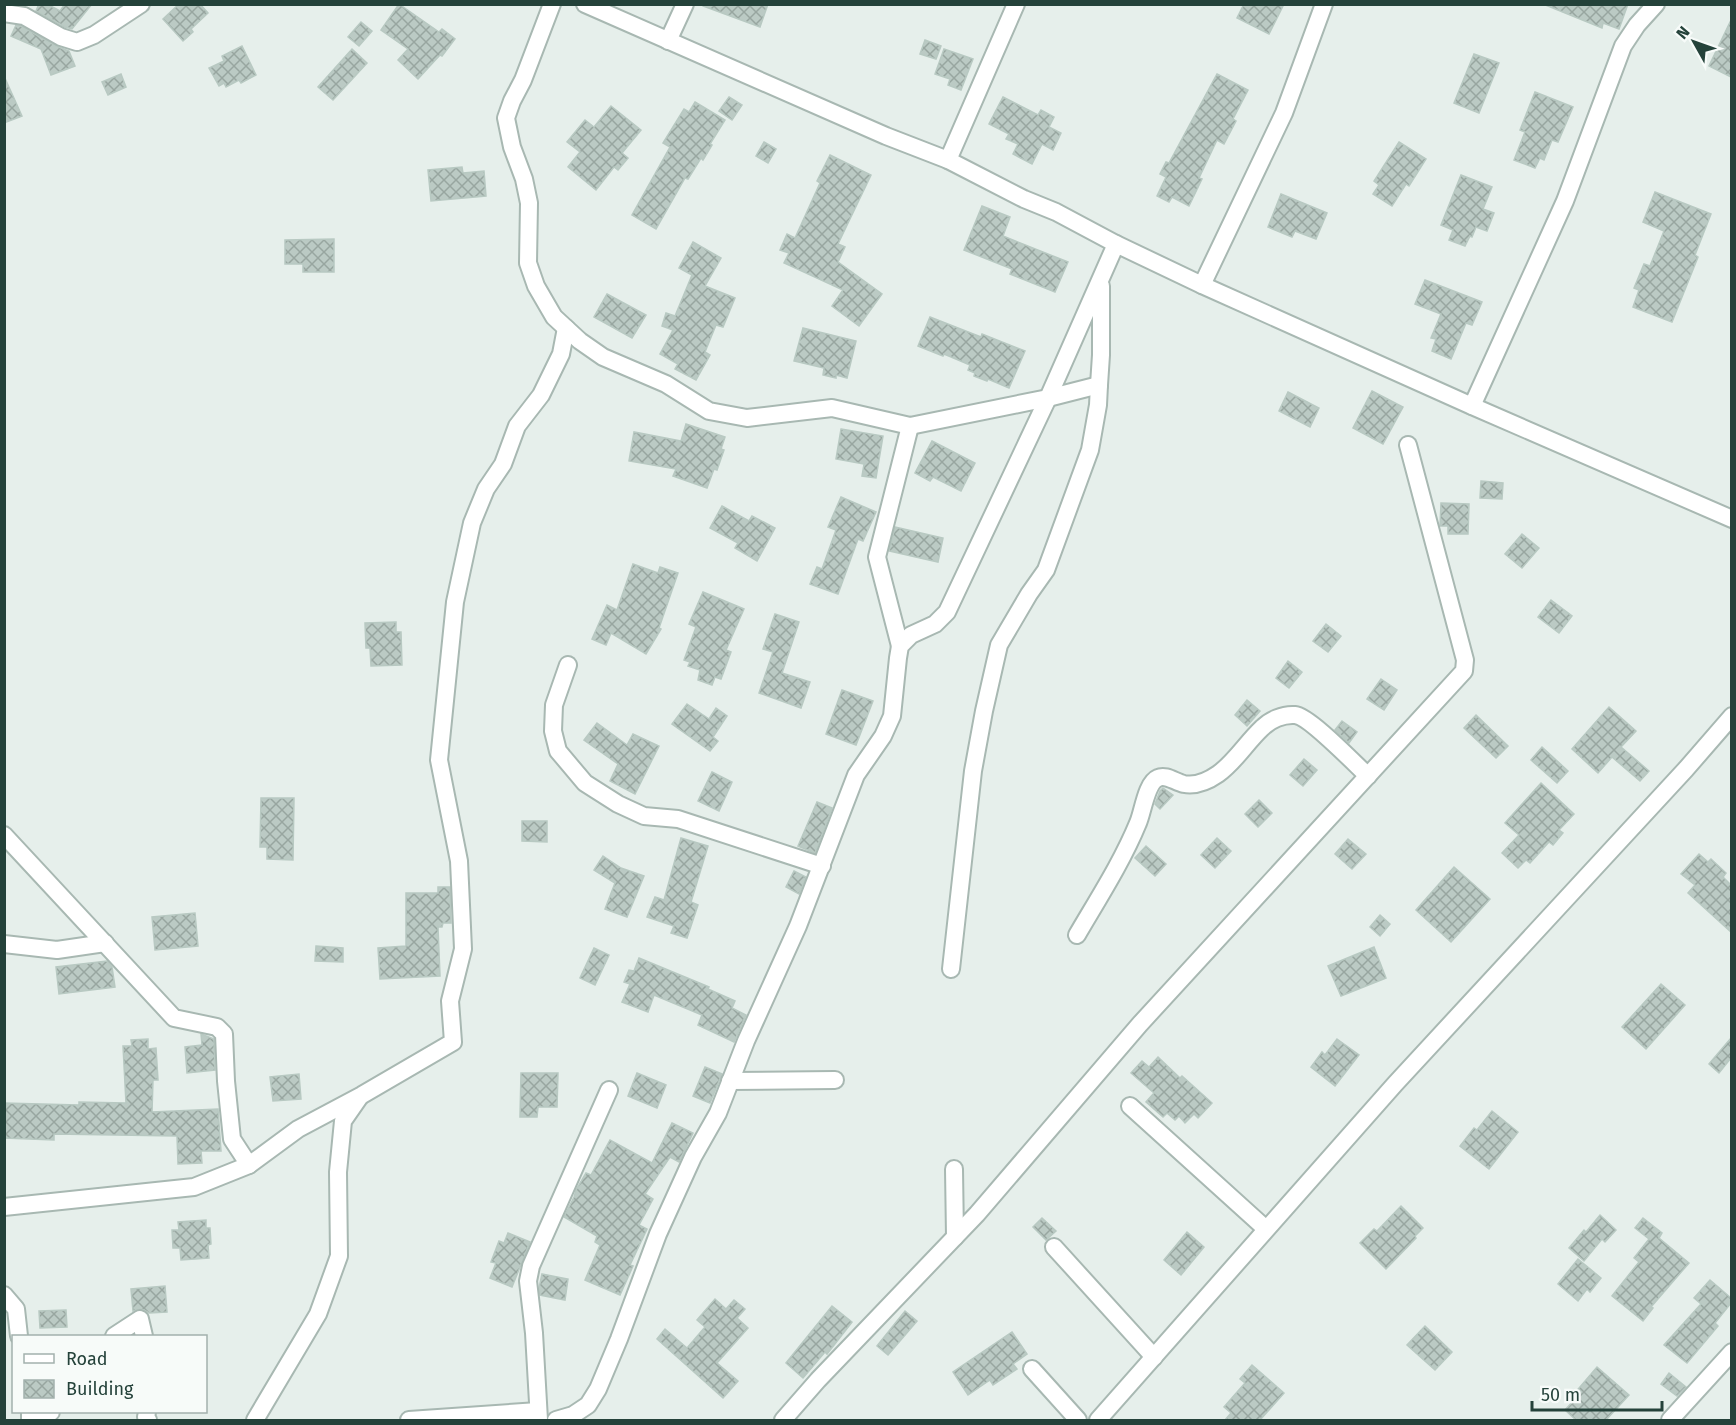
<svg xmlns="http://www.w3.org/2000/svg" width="1736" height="1425" viewBox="0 0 1736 1425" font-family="'Fira Sans',sans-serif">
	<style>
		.building { fill: url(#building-cross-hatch); stroke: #b8c9c2; stroke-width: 1.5 }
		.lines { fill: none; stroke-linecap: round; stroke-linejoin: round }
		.street-casing { stroke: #a8b8b2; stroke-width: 20 }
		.street { stroke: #fff; stroke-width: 16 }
	</style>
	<defs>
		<pattern id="building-cross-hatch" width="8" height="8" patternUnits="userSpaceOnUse" patternTransform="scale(1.5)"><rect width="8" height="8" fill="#bbcac4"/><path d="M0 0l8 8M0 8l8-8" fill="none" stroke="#98a6a0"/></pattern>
	</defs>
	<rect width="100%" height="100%" fill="#e6efeb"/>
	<g class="building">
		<polygon points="39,4 47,4 60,11 65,4 92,4 72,29 65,27 36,11"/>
		<polygon points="179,4 200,4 208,13 191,29 193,32 183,41 163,19"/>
		<polygon points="399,4 439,32 442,29 455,39 442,56 440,55 418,79 398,60 408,49 381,30"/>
		<polygon points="703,4 768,4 760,27 703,6"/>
		<polygon points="1244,4 1284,4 1269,34 1237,18"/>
		<polygon points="1543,4 1628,4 1619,29 1603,23 1602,28"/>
		<polygon points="1731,20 1731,77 1709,66"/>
		<polygon points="361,22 372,31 359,46 348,37"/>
		<polygon points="16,25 21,26 56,46 69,51 75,66 51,75 41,49 11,36"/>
		<polygon points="925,40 941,46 936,59 920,54"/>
		<polygon points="242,46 256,75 241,83 239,80 226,87 224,83 219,86 209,68 224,61 222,56"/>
		<polygon points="352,49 367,63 333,100 318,87"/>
		<polygon points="944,49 973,59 961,90 948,85 950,79 935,74"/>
		<polygon points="1474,54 1499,63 1479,113 1454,103"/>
		<polygon points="121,74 126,87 108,95 102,82"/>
		<polygon points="1217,74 1248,90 1233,119 1236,121 1224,144 1217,140 1199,178 1202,179 1189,206 1172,197 1169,202 1157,196 1166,177 1160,174 1166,162 1169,163"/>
		<polygon points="4,76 22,116 4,123"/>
		<polygon points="1535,92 1573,107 1558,142 1552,140 1544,160 1540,158 1535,168 1514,160 1525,132 1520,130"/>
		<polygon points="729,97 742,105 732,120 719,111"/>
		<polygon points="1003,97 1038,115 1041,110 1054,117 1049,127 1061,133 1053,150 1042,144 1032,164 1013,154 1018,144 1006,139 1009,134 989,124"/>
		<polygon points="695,102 725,120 710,144 712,145 703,160 701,158 688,179 685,178 656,229 632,215 670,147 663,143 684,109 689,112"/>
		<polygon points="611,106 641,130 622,153 628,158 618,170 614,167 596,190 568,167 580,152 567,142 585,120 594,127"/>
		<polygon points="764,142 776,149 768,163 756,156"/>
		<polygon points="1399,142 1426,159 1409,186 1406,184 1392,206 1373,194 1379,185 1374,181"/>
		<polygon points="830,155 871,175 838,244 845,247 838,262 882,294 859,326 832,306 843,290 784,263 789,253 780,250 787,234 795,238 820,183 817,181"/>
		<polygon points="462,167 463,173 484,171 486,196 431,201 428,170"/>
		<polygon points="1461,175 1492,187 1483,209 1494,213 1487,231 1476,227 1472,237 1470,236 1465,246 1449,240 1453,230 1441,225"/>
		<polygon points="1655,192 1711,214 1695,255 1698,257 1672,322 1633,307 1639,290 1634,288 1644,264 1650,266 1664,231 1643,222"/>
		<polygon points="1281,194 1327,213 1316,239 1295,231 1292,237 1268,227"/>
		<polygon points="982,206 1010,217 1003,236 1068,262 1055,292 1010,274 1012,269 964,250"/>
		<polygon points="334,239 334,272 303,272 303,264 285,264 285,240"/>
		<polygon points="693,242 721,258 705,286 735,298 723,327 716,325 705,352 710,355 696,380 675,369 678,364 660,354 673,330 662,326 666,313 675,316 692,275 679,268"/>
		<polygon points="1425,280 1482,302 1472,325 1466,323 1451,359 1432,351 1436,339 1431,338 1441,314 1415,304"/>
		<polygon points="607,294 646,315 632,338 594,317"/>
		<polygon points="930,317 981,337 982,334 1025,351 1009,388 988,379 987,381 974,376 975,373 968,370 970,365 944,354 943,356 918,346"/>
		<polygon points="803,328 856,341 847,378 836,375 836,378 823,375 824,368 794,361"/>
		<polygon points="1372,391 1403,407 1383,444 1353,428"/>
		<polygon points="1288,392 1319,408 1310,427 1279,411"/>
		<polygon points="686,424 725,437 721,449 724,450 717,470 714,469 707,488 673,476 676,469 629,461 634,432 681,441"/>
		<polygon points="841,429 883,436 876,478 862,476 864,464 836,459"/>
		<polygon points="932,441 975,463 961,491 933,477 930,481 915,473"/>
		<polygon points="1481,481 1503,483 1502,499 1480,498"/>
		<polygon points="841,497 876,512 863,541 858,539 838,594 810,584 817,567 822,569 836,530 828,527"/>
		<polygon points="1441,503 1469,504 1468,534 1448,534 1448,526 1440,526"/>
		<polygon points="722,506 749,521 752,516 775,528 757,561 735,548 738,543 710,528"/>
		<polygon points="895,527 943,538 938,562 889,551"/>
		<polygon points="1522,534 1539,548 1522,568 1505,554"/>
		<polygon points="633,564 658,573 660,567 678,573 659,628 661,629 646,654 611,633 606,645 592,639 607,605 617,610"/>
		<polygon points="703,592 744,609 726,650 731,652 721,679 715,677 712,685 698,680 700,670 688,666 690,662 684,660 696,627 689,624"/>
		<polygon points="1551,600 1572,616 1559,633 1538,617"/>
		<polygon points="775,614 799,622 782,673 810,682 801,708 759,693 773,652 763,649"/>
		<polygon points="396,622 396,632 401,632 402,665 371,666 370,648 366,648 365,623"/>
		<polygon points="1326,624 1341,636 1328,652 1313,641"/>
		<polygon points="1288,661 1302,672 1289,688 1276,678"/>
		<polygon points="1381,679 1397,690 1384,710 1367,699"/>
		<polygon points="842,690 873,701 856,745 826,734"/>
		<polygon points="1247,700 1260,711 1247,726 1235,715"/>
		<polygon points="687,704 709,719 716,708 727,716 713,737 718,741 710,751 672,724"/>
		<polygon points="1609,707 1636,731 1621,747 1649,771 1640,781 1612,757 1598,773 1572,749"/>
		<polygon points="1476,715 1508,746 1496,758 1464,728"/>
		<polygon points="1342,721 1357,732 1349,743 1335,730"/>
		<polygon points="597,723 627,745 633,734 659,746 635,794 610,781 618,764 584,740"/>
		<polygon points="1542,747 1568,771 1557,783 1531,760"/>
		<polygon points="1304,759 1317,770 1303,786 1290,775"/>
		<polygon points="712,772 732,782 719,811 698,801"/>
		<polygon points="1541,783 1574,814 1559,830 1563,833 1553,845 1549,842 1530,863 1526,860 1518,868 1502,853 1519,835 1505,823"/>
		<polygon points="1163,788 1173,795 1160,809 1155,804 1160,791"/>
		<polygon points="261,798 294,798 293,860 267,859 267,847 260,847"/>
		<polygon points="1259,800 1272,813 1258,827 1245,814"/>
		<polygon points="817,802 832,808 815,853 798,846"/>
		<polygon points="522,821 547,821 547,842 522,841"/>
		<polygon points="681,838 708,846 691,902 698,905 687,938 671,933 674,926 647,917 655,897 664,900"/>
		<polygon points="1217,838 1231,851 1215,868 1201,855"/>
		<polygon points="1348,839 1366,854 1352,869 1335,854"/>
		<polygon points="1146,846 1166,864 1155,876 1135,858"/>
		<polygon points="1699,854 1708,862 1711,859 1726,873 1723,877 1731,885 1731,932 1688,893 1695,885 1681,874"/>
		<polygon points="603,856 621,868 644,876 627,917 605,909 615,883 594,870"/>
		<polygon points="1454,867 1490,899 1451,942 1416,910"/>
		<polygon points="794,871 806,877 799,894 786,887"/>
		<polygon points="438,887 450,887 451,923 443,923 442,927 438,927 440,976 380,979 378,948 406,946 406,893 438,893"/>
		<polygon points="195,913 198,946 155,950 152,917"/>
		<polygon points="1380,915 1390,924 1380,936 1370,927"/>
		<polygon points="316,946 343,948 343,962 315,961"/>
		<polygon points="1374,947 1386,978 1341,996 1328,966"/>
		<polygon points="594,948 609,955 595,985 580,978"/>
		<polygon points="639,958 709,987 708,989 735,1001 732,1008 746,1015 734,1042 698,1025 702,1015 654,995 648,1012 622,1002 630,984 624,982 629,970 634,971"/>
		<polygon points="107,961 112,967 115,987 59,994 56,967"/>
		<polygon points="1661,984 1685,1005 1646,1049 1622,1027"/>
		<polygon points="201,1034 214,1039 215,1070 187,1073 185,1047 202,1045"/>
		<polygon points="1731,1038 1731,1058 1719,1073 1709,1064"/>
		<polygon points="148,1039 148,1049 156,1048 158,1080 153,1080 152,1112 218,1109 221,1151 201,1151 202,1163 178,1164 177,1136 54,1134 54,1140 4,1138 4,1103 79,1105 79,1102 126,1103 123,1046 132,1046 131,1040"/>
		<polygon points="1337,1039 1359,1055 1335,1086 1311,1067 1322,1052 1325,1055"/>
		<polygon points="1158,1057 1180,1078 1182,1076 1212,1103 1198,1118 1194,1114 1185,1123 1179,1116 1175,1120 1167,1113 1163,1117 1146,1102 1154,1093 1131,1073 1142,1061 1149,1067"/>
		<polygon points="705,1067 722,1074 710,1103 693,1096"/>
		<polygon points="521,1073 558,1073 557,1107 538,1107 537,1117 520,1117"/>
		<polygon points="637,1073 666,1085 657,1108 628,1096"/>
		<polygon points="299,1074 301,1099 273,1101 270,1077"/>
		<polygon points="1492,1111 1518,1132 1489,1169 1460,1146 1474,1128 1477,1130"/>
		<polygon points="672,1123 693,1133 679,1162 670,1157 645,1194 653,1199 639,1225 647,1229 630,1265 633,1266 620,1295 585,1280 600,1245 595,1242 597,1236 564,1217 574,1197 576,1190 586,1173 591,1175 610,1140 652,1163"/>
		<polygon points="1401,1206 1423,1228 1415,1236 1416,1238 1386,1269 1360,1243 1374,1229 1377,1231"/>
		<polygon points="1600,1215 1616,1230 1605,1242 1602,1239 1584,1261 1569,1248 1584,1230 1586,1232"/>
		<polygon points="1042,1218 1056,1231 1046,1240 1033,1227"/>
		<polygon points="1643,1218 1662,1233 1659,1238 1689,1263 1651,1307 1653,1308 1643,1321 1612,1296 1639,1262 1634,1258 1649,1239 1635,1228"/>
		<polygon points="206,1220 206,1228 210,1228 211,1244 208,1245 209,1258 181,1260 180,1248 173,1248 172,1230 179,1230 178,1222"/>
		<polygon points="1187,1232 1204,1247 1181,1275 1164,1260"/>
		<polygon points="508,1233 530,1242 512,1287 490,1278 496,1263 491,1262 499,1241 504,1243"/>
		<polygon points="1578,1259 1601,1278 1590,1292 1587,1289 1578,1301 1558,1284"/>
		<polygon points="542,1274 568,1279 565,1300 540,1295 539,1288"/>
		<polygon points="1710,1280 1731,1298 1731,1303 1715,1323 1718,1326 1687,1363 1664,1345 1701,1304 1694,1298"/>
		<polygon points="165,1286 167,1312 149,1313 144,1310 140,1309 133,1311 131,1289"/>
		<polygon points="715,1299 726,1309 734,1300 745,1309 737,1318 748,1328 717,1363 738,1381 723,1398 657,1339 665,1329 687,1348 705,1327 697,1320"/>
		<polygon points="832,1306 852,1322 827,1354 825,1352 803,1378 786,1363"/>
		<polygon points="66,1310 67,1327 40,1328 39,1311"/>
		<polygon points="905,1311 917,1321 888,1355 877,1346"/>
		<polygon points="1425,1326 1452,1352 1435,1370 1407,1345"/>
		<polygon points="1012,1332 1027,1354 1013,1364 1017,1369 993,1385 990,1380 968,1395 953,1372"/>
		<polygon points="1252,1365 1284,1393 1260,1420 1225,1420 1231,1413 1224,1407 1245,1383 1240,1379"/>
		<polygon points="1597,1367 1629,1395 1606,1420 1576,1420 1565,1410 1577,1397 1574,1394"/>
		<polygon points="1669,1373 1686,1387 1677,1396 1661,1384"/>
	</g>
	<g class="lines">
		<g class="street-casing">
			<g id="street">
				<polyline points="552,4 523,80 512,101 506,118 512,147 524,179 529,203 528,263 536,286 554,317 580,341 603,357 666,384 709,411 747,418 832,408 910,426 1048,398 1099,385"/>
				<polyline points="585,4 886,136 948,160 1024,199 1056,212 1116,244 1202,285 1472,406 1732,519"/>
				<polyline points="4,13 24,16 61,37 77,42 94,35 141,4"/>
				<polyline points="668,41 685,4"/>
				<polyline points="948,160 1016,4"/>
				<polyline points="1202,285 1284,113 1324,4"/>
				<polyline points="1472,406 1565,201 1623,46 1637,25 1656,4"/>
				<polyline points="900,646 877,557 910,426"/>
				<polyline points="568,665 554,705 553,731 558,751 585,783 618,804 644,816 678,819 822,866"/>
				<polyline points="4,835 174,1018 217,1027 224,1034 226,1081 232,1139 249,1165"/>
				<path d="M1077 935C1098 899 1122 862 1138 823 1143 812 1146 783 1158 778 1166 774 1175 782 1184 784 1195 786 1208 781 1218 774 1235 762 1246 743 1262 728 1270 720 1283 714 1295 715 1309 716 1355 764 1368 776"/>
				<polyline points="4,944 57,950 105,943"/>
				<polyline points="951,969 973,771 984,711 999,645 1029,594 1046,570 1090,450 1098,405 1099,385 1101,355 1101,286"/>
				<polyline points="730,1081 835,1080"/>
				<polyline points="1130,1106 1266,1229"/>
				<polyline points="954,1169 955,1237"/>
				<polyline points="4,1207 194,1187 249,1165 298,1129 362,1095 453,1042 450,1001 463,949 459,861 439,760 455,602 472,523 486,489 503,464 517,426 541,395 561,354 566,328"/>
				<polyline points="1054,1247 1154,1357"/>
				<polyline points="4,1295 16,1309 19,1336"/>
				<polyline points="114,1336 140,1319 144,1336"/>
				<polyline points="1032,1369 1078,1420"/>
				<polyline points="147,1412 146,1417 148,1420"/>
				<polyline points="30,1420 30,1412"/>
				<polyline points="42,1420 51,1412"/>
				<polyline points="255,1420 318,1314 339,1256 338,1172 343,1121 359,1098"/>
				<polyline points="409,1420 538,1411"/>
				<polyline points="539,1420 534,1333 528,1281 531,1266 609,1090"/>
				<polyline points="556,1420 573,1415 588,1405 598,1389 619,1339 658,1234 693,1157 718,1113 746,1041 798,926 856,775 883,736 892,716 898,658 900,646 911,635 935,624 947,612 1048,398 1116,244"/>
				<polyline points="783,1420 818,1380 977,1214 1140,1024 1464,671 1465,660 1408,445"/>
				<polyline points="1098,1420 1395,1084 1686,769 1732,716"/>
				<polyline points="1670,1420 1732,1352"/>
			</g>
		</g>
		<use href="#street" class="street"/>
	</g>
	<rect width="1736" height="1425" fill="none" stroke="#24423a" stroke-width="12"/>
	<rect x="12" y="1335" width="195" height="78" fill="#f7fbf9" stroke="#a3b1ad" stroke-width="1.5"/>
	<rect x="24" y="1354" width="30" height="9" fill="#ffffff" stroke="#a3b1ad" stroke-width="1.5"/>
	<text x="66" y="1365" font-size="18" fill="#24423a">Road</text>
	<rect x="24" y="1380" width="30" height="18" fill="url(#building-cross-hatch)" stroke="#a3b1ad" stroke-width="1.5"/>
	<text x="66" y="1395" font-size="18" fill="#24423a">Building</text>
	<g transform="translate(1694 42) rotate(310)" stroke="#f7fbf9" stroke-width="4.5" paint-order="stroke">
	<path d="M0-4.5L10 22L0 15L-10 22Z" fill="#24423a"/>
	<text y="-9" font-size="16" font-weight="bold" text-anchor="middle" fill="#24423a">N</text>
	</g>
	<path d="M1532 1401v9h130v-9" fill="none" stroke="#24423a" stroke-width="3"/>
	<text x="1541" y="1401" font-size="18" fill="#24423a" stroke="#f7fbf9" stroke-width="4.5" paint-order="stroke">50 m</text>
</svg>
